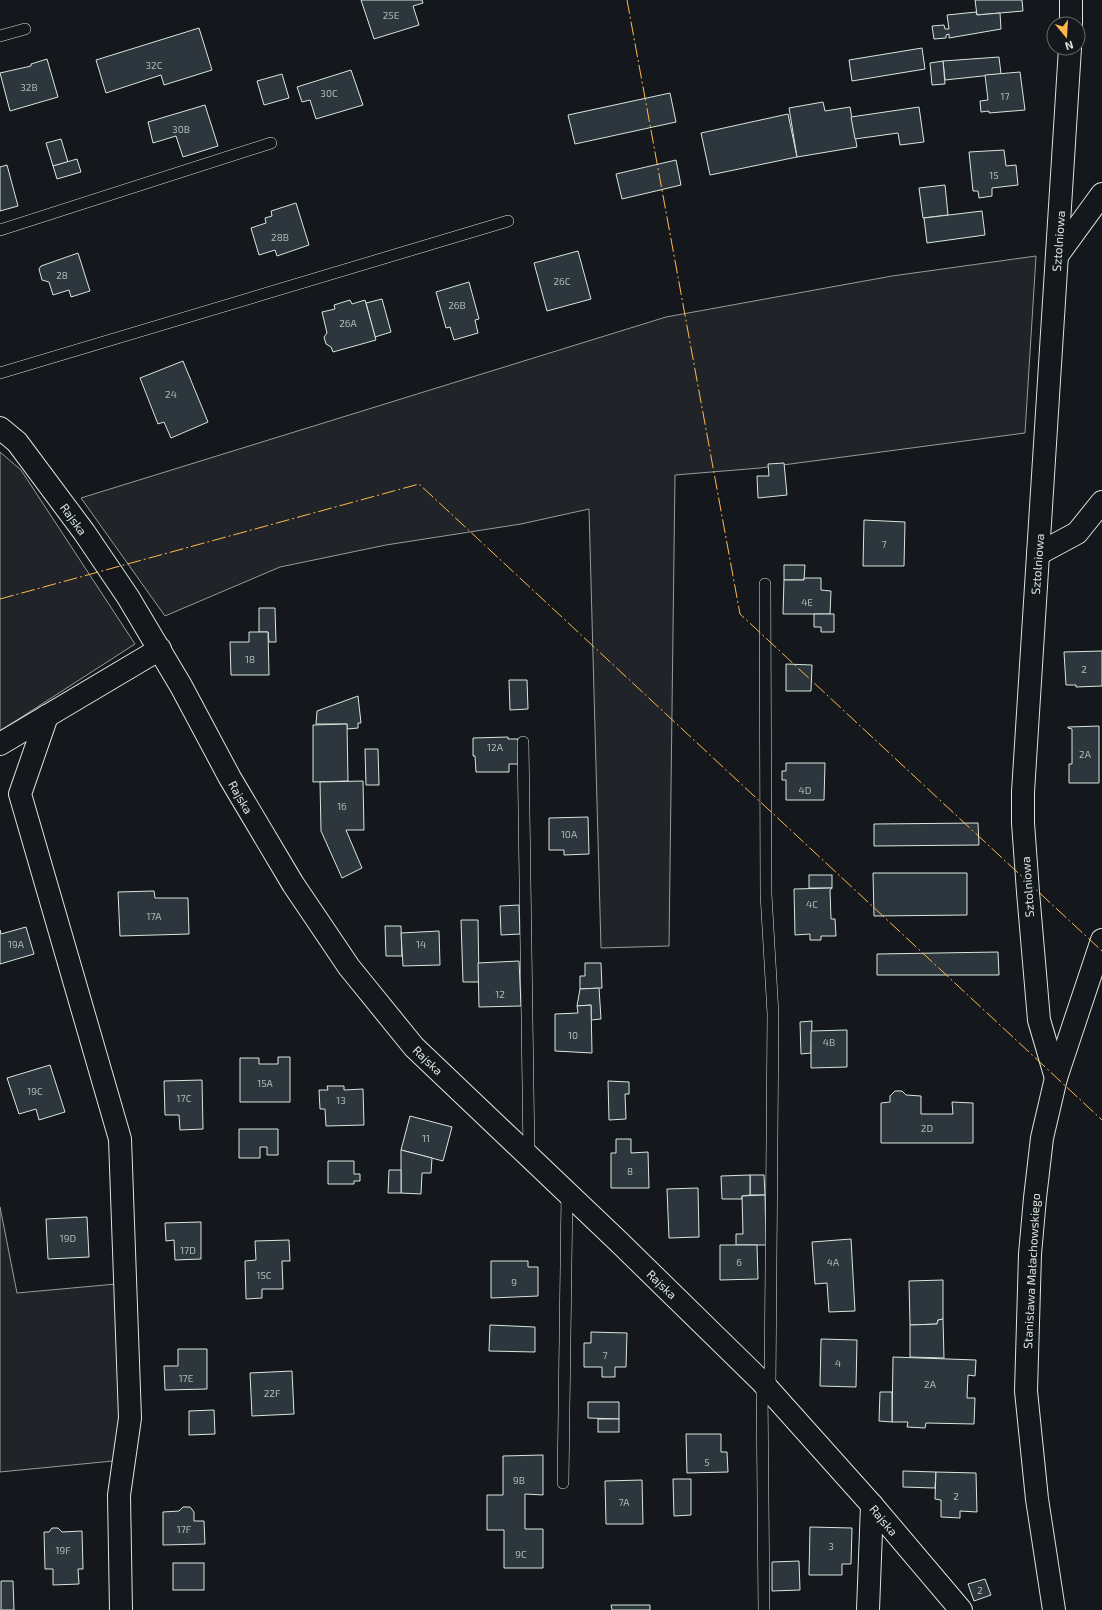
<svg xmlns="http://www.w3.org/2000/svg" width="1102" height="1610" viewBox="0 0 1102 1610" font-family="'Exo 2',sans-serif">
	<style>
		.green { fill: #202428; stroke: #939e99 }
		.building { fill: #2c363c; stroke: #d8e6dc }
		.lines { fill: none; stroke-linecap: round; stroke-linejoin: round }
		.service-casing { stroke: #d8e6dc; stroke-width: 12 }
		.minor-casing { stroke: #d8e6dc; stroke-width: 24 }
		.tertiary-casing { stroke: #d8e6dc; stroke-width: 24 }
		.service { stroke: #14181c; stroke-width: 11 }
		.minor { stroke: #14181c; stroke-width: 22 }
		.tertiary { stroke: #14181c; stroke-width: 22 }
		.power { stroke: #ffb74d; stroke-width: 1; stroke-dasharray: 14 3 2 3; stroke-linecap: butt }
		.labels { text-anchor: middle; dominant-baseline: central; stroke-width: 3; stroke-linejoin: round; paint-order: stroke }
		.number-label { font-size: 10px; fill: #adbab4 }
		.street-label { font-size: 12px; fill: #d8e6dc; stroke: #14181c }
	</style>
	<rect width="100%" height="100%" fill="#14181c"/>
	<g class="green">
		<polygon points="1036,256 1025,433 760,468 675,475 669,946 601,948 589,509 521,524 386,545 280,567 165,616 81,498 666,317 892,276"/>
		<polygon points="0,452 21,470 135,644 0,731"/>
		<polygon points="0,1207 17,1293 116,1284 121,1429 113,1461 0,1472"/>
	</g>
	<g class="building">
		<polygon points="361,0 422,0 423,3 413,6 419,25 374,39"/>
		<polygon points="975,0 1022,0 1023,11 977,15"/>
		<polygon points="976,12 977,15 1000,13 1001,29 949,38 949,34 946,35 946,38 934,39 932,26 944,25 945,29 949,29 947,15"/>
		<polygon points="199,28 212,70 164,85 161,75 106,93 96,60"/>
		<polygon points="922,48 925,69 852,81 849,60"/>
		<polygon points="999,57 1001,74 945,80 943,61"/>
		<polygon points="47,59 58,97 10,111 0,73 31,66 31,64"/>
		<polygon points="943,61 945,84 932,85 930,63"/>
		<polygon points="351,70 363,105 316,119 310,100 302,102 297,87"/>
		<polygon points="1020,72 1025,110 989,113 989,111 981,112 980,101 988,100 985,75"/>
		<polygon points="282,74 289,98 264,105 257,81"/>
		<polygon points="670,93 676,122 575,144 568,115"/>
		<polygon points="823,102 825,111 850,107 857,147 797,157 789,108"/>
		<polygon points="205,105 218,146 183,157 176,136 153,143 148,122"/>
		<polygon points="919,107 924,142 900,145 898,133 855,139 851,117"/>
		<polygon points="788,114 797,157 710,175 701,133"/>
		<polygon points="61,139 68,162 53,166 46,143"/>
		<polygon points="1004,150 1006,166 1016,165 1018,185 992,188 992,196 979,198 978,191 973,191 969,152"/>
		<polygon points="77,159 81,172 57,179 53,166"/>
		<polygon points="676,160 681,185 622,199 616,174"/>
		<polygon points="7,165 18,206 0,211 0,167"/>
		<polygon points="945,185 948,215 923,218 919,188"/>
		<polygon points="296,203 309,245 277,256 275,250 259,255 251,228 266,223 265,218 272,216 271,211"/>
		<polygon points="982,211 985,235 927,243 924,218"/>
		<polygon points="578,251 591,299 547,311 534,263"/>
		<polygon points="78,253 90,291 71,297 69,290 53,295 49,282 42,280 39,269 41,266"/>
		<polygon points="469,282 479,319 475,320 478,333 454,340 450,327 446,328 436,292"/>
		<polygon points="382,299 391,332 375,337 366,303"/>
		<polygon points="350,300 352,304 365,300 376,340 333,352 331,347 326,344 324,337 327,333 322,312 335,309 334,305"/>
		<polygon points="183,361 208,422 171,438 164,422 158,424 140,378"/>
		<polygon points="784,463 787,495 758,498 757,476 769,476 768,464"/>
		<polygon points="864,520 905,522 904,566 863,566"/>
		<polygon points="784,565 805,565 804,580 784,580"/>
		<polygon points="804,578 821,578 821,590 831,591 830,614 783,614 784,580 804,580"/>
		<polygon points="259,608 275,608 276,642 269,642 268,632 259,632"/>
		<polygon points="814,614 834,614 834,632 821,632 821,627 814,627"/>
		<polygon points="249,632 268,632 269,675 231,675 230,642 249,642"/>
		<polygon points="1102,651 1102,686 1076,687 1076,685 1066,685 1064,652"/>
		<polygon points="786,664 812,665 811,691 786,691"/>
		<polygon points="509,680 527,680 528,709 510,710"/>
		<polygon points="358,696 361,723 358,723 358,728 347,729 347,724 316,724 317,711"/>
		<polygon points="347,724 348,781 313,782 313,725"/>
		<polygon points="1099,726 1099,783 1069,783 1069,764 1072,764 1072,729 1068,728 1068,727"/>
		<polygon points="508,737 508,739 518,739 518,764 509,764 509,772 476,772 475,756 473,756 473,738"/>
		<polygon points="365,749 378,749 379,785 366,785"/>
		<polygon points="786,763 825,763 824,800 786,800 786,780 782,780 782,771 786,771"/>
		<polygon points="363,781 364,830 346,830 362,868 342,878 321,831 320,782"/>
		<polygon points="588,817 589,854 564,855 564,850 549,850 549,818"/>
		<polygon points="978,823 979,845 874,846 874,824"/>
		<polygon points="873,873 967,873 967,915 874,916"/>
		<rect x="809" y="875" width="23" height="13"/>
		<polygon points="832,888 830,890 831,919 835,919 836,936 821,936 821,940 810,940 810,934 795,935 794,889"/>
		<polygon points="154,891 155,898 188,898 189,934 120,936 118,892"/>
		<polygon points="519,905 520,934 501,935 500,906"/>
		<polygon points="461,920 478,920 479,982 463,982"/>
		<polygon points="385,926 401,926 402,956 386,956"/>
		<polygon points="26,927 34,954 0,964 0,930 1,934"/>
		<polygon points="439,931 440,965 403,966 401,933"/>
		<polygon points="998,952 999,975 877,975 877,954"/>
		<polygon points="519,961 521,1006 479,1007 478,963"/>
		<polygon points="585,963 601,963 602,988 580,989 580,976 585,976"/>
		<polygon points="599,988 601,1019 591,1020 591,1005 577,1006 580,989"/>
		<polygon points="591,1005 592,1053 555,1051 555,1014 578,1013 577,1006"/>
		<polygon points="812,1021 811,1053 801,1054 800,1022"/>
		<polygon points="847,1030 847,1067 811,1068 811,1031"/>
		<polygon points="278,1057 290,1057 290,1102 240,1102 240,1058 259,1058 259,1064 278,1064"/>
		<polygon points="50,1065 65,1112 39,1120 36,1109 19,1114 7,1078"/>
		<polygon points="202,1080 203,1129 180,1130 179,1115 165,1115 164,1081"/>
		<polygon points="608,1081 629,1082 629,1094 625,1094 626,1119 609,1120"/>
		<polygon points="327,1086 344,1086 344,1090 363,1089 364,1125 326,1126 325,1109 320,1109 319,1090 328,1090"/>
		<polygon points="895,1091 902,1091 906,1095 921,1096 921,1114 953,1114 952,1102 973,1103 973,1143 881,1143 881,1103 890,1102 890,1096"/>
		<polygon points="410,1116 452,1127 443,1161 401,1150"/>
		<polygon points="239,1129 278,1129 278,1155 267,1155 267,1147 260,1147 260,1158 239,1158"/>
		<polygon points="616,1139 631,1139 631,1153 648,1152 649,1188 611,1188 611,1153 616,1153"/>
		<polygon points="401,1150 432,1158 431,1173 422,1173 421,1194 401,1193"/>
		<polygon points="328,1161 354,1161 354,1174 360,1174 360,1181 354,1181 354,1184 328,1184"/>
		<polygon points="389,1170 401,1170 401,1193 388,1193"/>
		<polygon points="750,1175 764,1175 765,1195 750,1195"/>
		<polygon points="750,1175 750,1195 742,1196 742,1199 722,1199 721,1176"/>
		<polygon points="698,1188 699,1237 669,1238 667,1189"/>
		<polygon points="765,1195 766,1245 736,1245 736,1234 743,1234 742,1196"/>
		<polygon points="87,1217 89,1257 48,1259 46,1219"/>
		<polygon points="201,1222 201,1259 175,1260 174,1240 166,1241 165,1223"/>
		<polygon points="851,1239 855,1311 829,1312 827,1283 815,1284 812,1242"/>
		<polygon points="289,1240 290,1261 282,1261 283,1289 262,1289 262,1298 246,1299 245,1261 256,1260 255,1241"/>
		<polygon points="720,1245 757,1245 758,1279 720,1280"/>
		<polygon points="491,1261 528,1261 528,1267 538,1267 538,1296 491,1298"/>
		<polygon points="943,1280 943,1319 938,1320 937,1324 910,1325 909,1281"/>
		<polygon points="943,1319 944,1358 910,1357 910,1325 937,1324 938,1320"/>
		<polygon points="490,1325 535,1327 535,1352 489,1351"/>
		<polygon points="591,1332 627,1333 626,1367 615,1367 615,1377 602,1377 602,1367 584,1367 584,1343 591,1343"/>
		<polygon points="821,1339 857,1340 856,1387 820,1386"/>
		<polygon points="178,1349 207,1349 207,1389 165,1390 164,1366 178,1366"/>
		<polygon points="893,1357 976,1360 975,1376 968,1375 967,1398 975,1398 974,1424 926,1423 925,1428 907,1427 908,1422 892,1422"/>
		<polygon points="292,1371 294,1414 252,1416 250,1373"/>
		<polygon points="880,1392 892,1392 892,1422 879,1421"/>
		<polygon points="588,1402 619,1402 619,1419 588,1418"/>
		<polygon points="214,1410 215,1434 189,1435 189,1411"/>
		<rect x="598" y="1419" width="21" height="13"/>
		<polygon points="686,1434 721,1434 721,1452 727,1452 728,1472 687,1473"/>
		<polygon points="543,1455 543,1495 525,1494 525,1529 543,1529 543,1568 504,1568 504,1530 487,1530 487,1495 503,1495 503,1456"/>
		<polygon points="903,1471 936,1472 935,1488 903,1487"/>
		<polygon points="936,1472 976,1473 977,1512 960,1511 960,1518 941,1517 941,1500 935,1499"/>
		<polygon points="673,1479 691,1479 691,1515 674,1516"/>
		<polygon points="642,1480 643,1524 606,1524 605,1481"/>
		<polygon points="183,1507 190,1507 194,1512 194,1521 204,1521 205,1544 163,1545 163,1512 179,1511"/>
		<polygon points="810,1527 852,1528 851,1564 842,1564 842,1575 809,1575"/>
		<polygon points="52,1528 58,1528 62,1532 82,1531 83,1569 78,1569 79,1584 53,1585 53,1569 45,1569 44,1532 49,1532"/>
		<polygon points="799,1561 800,1590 772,1591 772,1562"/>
		<rect x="173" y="1563" width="31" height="27"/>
		<polygon points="985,1579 991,1595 974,1601 968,1584"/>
		<polygon points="1,1581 13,1581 14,1610 1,1610"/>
		<polygon points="611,1605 650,1605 650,1610 612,1610"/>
	</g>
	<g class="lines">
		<g class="service-casing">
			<g id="service">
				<polyline points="0,36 25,29"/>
				<polyline points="0,230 271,143"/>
				<polyline points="0,373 508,221"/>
				<polyline points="765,584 766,894 773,1014 770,1389"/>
				<polyline points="523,742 529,1155"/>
				<polyline points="762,1385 764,1610"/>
				<polyline points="563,1483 567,1193"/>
			</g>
		</g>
		<g class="minor-casing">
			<g id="minor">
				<polyline points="1071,0 1071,24"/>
				<polyline points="1057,256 1102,194"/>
				<polyline points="0,428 17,442 84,532 128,597 181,686 230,778 293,884 349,967 414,1047 619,1242 762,1382 872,1505 961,1610"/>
				<polyline points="1038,554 1077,533 1102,502"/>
				<polyline points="47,716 20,794 120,1139 130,1418 119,1495 121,1610"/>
				<polyline points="0,744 160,649"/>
				<polyline points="1056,1078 1039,1020 1028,892 1023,823 1023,792 1070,48"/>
				<polyline points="868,1610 872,1505"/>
			</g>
		</g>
		<g class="tertiary-casing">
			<polyline id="tertiary" points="1054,1610 1037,1499 1026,1391 1030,1254 1035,1198 1042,1138 1056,1078 1102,940"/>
		</g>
		<use href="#service" class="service"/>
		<use href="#minor" class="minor"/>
		<use href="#tertiary" class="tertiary"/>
		<g class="power">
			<polyline points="627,0 740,614 1102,951"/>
			<polyline points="0,599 419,484 1102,1120"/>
		</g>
	</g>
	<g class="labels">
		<g class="number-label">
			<text x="391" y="15">25E</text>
			<text x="154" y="65">32C</text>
			<text x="29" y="87">32B</text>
			<text x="329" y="93">30C</text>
			<text x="1005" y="96">17</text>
			<text x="181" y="129">30B</text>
			<text x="994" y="175">15</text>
			<text x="280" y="237">28B</text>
			<text x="62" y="275">28</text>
			<text x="562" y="281">26C</text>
			<text x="457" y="305">26B</text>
			<text x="348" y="323">26A</text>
			<text x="171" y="394">24</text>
			<text x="884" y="544">7</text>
			<text x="807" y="602">4E</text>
			<text x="250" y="659">18</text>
			<text x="1084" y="669">2</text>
			<text x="495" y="747">12A</text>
			<text x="1085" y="754">2A</text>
			<text x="805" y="790">4D</text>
			<text x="342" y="806">16</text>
			<text x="569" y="834">10A</text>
			<text x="812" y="904">4C</text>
			<text x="154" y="916">17A</text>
			<text x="16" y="944">19A</text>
			<text x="421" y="944">14</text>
			<text x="500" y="994">12</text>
			<text x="573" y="1035">10</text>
			<text x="829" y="1042">4B</text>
			<text x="265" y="1083">15A</text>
			<text x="35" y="1091">19C</text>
			<text x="184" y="1098">17C</text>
			<text x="341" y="1100">13</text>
			<text x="927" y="1128">2D</text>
			<text x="426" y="1138">11</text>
			<text x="630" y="1171">8</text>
			<text x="68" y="1238">19D</text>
			<text x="188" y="1250">17D</text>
			<text x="739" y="1262">6</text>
			<text x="833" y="1262">4A</text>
			<text x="264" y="1275">15C</text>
			<text x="514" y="1282">9</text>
			<text x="605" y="1355">7</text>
			<text x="838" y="1363">4</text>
			<text x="186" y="1378">17E</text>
			<text x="930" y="1384">2A</text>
			<text x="272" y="1393">22F</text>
			<text x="707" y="1462">5</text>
			<text x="519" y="1480">9B</text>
			<text x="956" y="1496">2</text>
			<text x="624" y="1502">7A</text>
			<text x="184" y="1529">17F</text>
			<text x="831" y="1546">3</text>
			<text x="63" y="1550">19F</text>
			<text x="521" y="1554">9C</text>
			<text x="980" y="1590">2</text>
		</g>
		<g class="street-label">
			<text transform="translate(1058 241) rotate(-86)">Sztolniowa</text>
			<text transform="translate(74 519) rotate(54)">Rajska</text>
			<text transform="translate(1037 564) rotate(-86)">Sztolniowa</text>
			<text transform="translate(241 797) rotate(60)">Rajska</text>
			<text transform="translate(1027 887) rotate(-94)">Sztolniowa</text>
			<text transform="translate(428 1060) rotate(44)">Rajska</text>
			<text transform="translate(1031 1271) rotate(-87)">Stanisława Małachowskiego</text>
			<text transform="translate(662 1284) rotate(44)">Rajska</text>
			<text transform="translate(884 1520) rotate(50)">Rajska</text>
		</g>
	</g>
	<g transform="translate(1066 36) rotate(162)"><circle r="19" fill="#14181c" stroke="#626a69"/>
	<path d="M0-3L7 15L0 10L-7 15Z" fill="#ffb74d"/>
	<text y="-6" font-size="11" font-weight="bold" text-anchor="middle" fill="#d8e6dc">N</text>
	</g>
</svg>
